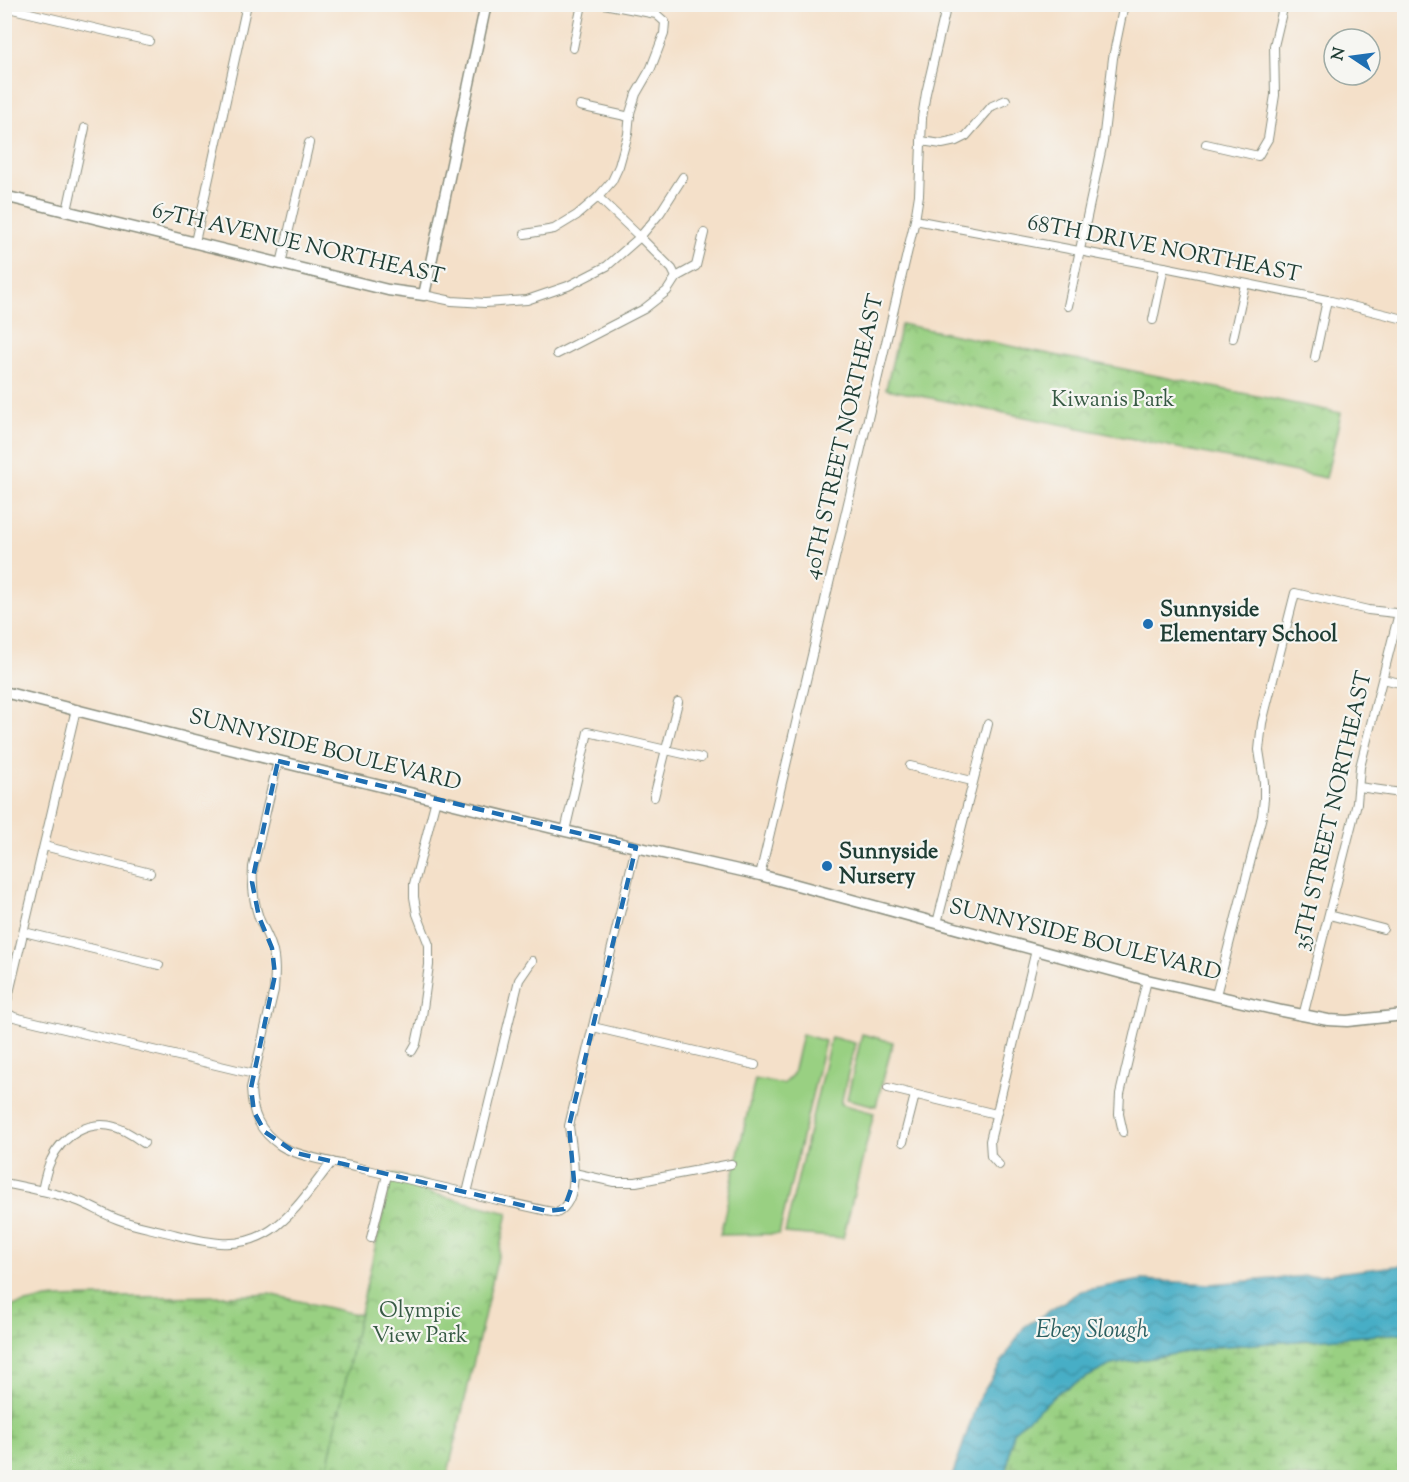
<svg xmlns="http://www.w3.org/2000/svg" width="1409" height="1482" viewBox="0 0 1409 1482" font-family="'Sorts Mill Goudy',serif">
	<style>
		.green { fill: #99d082; stroke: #5c865b; stroke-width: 1.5 }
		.wetland { fill: url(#wetland-marsh); stroke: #5c865b; stroke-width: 1.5 }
		.park { fill: url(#park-crowns); stroke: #5c865b; stroke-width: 1.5 }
		.water { fill: url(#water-waves); stroke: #33767d; stroke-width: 1.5 }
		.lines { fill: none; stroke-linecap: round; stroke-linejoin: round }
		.minor-casing { stroke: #8a8e7e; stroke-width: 10 }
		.tertiary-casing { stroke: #8a8e7e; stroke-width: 13 }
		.minor { stroke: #fff; stroke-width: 8 }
		.tertiary { stroke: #fff; stroke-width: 10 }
		.marked { fill: none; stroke: #1f6fb2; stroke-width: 4.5; stroke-dasharray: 12 8; stroke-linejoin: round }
		.poi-dot { fill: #1f6fb2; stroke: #f6f6f2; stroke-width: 2 }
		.labels { text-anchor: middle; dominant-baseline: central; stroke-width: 4.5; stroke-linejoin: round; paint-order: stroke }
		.street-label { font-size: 22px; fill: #1f3d34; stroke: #f6f6f2 }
		.park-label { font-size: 22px; fill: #375a44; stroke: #f6f6f2 }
		.poi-label { font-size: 22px; font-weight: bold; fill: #1f3d34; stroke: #f6f6f2; text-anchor: start }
		.water-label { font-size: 24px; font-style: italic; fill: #2b5f60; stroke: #f6f6f2 }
	</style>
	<defs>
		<pattern id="wetland-marsh" width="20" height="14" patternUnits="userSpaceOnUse" patternTransform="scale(1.5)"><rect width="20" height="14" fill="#99d082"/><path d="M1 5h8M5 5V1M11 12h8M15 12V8" fill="none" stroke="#7caa6b"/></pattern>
		<pattern id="park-crowns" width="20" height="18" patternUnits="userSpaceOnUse" patternTransform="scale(1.5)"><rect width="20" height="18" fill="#99d082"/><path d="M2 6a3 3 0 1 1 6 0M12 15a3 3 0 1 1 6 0" fill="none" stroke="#7caa6b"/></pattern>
		<pattern id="water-waves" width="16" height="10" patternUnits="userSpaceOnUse" patternTransform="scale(1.5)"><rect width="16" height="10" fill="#47aec6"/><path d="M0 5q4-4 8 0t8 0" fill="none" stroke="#3b8fa2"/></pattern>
	</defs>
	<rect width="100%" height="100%" fill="#f6f6f2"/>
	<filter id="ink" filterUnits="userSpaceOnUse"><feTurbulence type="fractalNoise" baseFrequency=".0167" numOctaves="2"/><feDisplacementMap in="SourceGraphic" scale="12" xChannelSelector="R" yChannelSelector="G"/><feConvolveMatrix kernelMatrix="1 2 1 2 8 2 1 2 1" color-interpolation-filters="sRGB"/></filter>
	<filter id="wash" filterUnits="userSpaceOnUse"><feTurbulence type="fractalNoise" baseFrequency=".008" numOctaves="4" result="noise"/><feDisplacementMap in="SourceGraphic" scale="24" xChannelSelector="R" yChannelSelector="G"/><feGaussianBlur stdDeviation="1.35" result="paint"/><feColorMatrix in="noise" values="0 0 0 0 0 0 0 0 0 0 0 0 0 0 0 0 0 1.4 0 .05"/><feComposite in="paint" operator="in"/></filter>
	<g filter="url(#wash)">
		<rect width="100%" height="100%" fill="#f4e0c9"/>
		<g class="green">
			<polygon points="802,1034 825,1041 779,1234 720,1235 755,1079 783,1084 793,1074"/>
			<polygon points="862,1034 893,1042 876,1106 847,1099"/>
			<polygon points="831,1037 855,1043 841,1104 874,1113 843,1238 785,1233"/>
		</g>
		<g class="wetland">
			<path d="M269 1294 451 1336 433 1477 5 1478V1307C23 1305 41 1298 59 1298 129 1295 199 1299 269 1294Z"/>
			<polygon points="1404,1333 1404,1477 1006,1478 1012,1432 1060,1391 1111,1365 1215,1347"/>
		</g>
		<g class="park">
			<polygon points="901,324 1341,413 1326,478 886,389"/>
			<polygon points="392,1174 429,1183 427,1192 508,1213 447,1477 325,1478 358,1322"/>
		</g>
		<polygon class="water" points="1404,1265 1404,1333 1215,1347 1111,1365 1060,1391 1013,1432 1006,1477 952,1477 978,1400 1024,1327 1081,1291 1142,1280 1211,1284 1319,1275"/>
	</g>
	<g filter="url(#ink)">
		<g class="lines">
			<g class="minor-casing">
				<g id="minor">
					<polyline points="4,7 149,41"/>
					<polyline points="573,48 582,4"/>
					<polyline points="580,106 630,117"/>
					<polyline points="921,141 942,144 956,141 966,136 992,106 1006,100"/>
					<polyline points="1206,144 1258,156 1268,139 1275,95 1274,46 1284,4"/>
					<polyline points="67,211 85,128"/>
					<polyline points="915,220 1164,267 1327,300 1404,319"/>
					<polyline points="525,234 554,229 577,215 598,197 612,181 619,166 628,134 630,113 636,94 651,68 664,34 665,22 656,14 604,4"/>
					<polyline points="195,242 247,4"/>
					<polyline points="281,264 309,143"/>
					<polyline points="676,277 696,266 704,233"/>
					<polyline points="424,295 452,301 485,303 527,300 568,286 607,266 640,237 660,213 683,177"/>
					<polyline points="1068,306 1103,142 1113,58 1124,4"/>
					<polyline points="1153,320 1164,267"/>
					<polyline points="1233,338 1245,284"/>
					<polyline points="557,354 644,309 667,291 676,277 672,269 640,237 598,197"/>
					<polyline points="1315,357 1327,300"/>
					<polyline points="1383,679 1404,684"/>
					<path d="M278 761 253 867C252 884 253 901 259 918 263 928 269 937 272 948 276 961 275 976 274 990L251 1088C252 1114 259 1131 281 1146 296 1156 336 1163 355 1167 419 1182 483 1197 547 1211L557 1213C583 1198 572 1151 569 1126L636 847"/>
					<polyline points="910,766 972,781"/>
					<polyline points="1359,787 1401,793 1404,795"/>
					<polyline points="654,797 678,702"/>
					<polyline points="565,831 588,732 701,758"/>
					<polyline points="44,846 150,873"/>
					<polyline points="760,875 915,220 919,195 922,118 926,93 947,4"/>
					<polyline points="1329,915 1383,929"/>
					<polyline points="937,923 988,724"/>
					<polyline points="24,932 159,965"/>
					<polyline points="1216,995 1262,816 1264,799 1264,782 1259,750 1262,723 1295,593 1368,610 1404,614"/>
					<polyline points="4,1011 14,1017 254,1074"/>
					<polyline points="4,1014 76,709"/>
					<polyline points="1303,1016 1357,803 1360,767 1399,613"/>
					<polyline points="593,1027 755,1065"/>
					<polyline points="412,1051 416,1044 422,1016 429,965 429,945 417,914 414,897 414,884 436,799"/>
					<polyline points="888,1088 996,1114"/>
					<polyline points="1123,1132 1119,1114 1120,1094 1147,980"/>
					<polyline points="903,1142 915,1095"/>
					<polyline points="999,1165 991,1156 990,1141 1036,950"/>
					<polyline points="574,1173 614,1182 636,1182 731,1164"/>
					<path d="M4 1183C28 1188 53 1192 75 1200 90 1205 103 1214 117 1219 132 1225 149 1228 165 1232 202 1241 236 1253 271 1230 295 1214 314 1184 332 1162"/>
					<path d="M42 1191C44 1181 46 1170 51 1160 61 1137 89 1119 115 1127 126 1130 135 1137 144 1143"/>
					<polyline points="467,1193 519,980 532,961"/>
					<polyline points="371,1238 387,1175"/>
				</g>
			</g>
			<g class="tertiary-casing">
				<g id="tertiary">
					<polyline points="4,196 388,290 424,295 486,4"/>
					<polyline points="4,692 278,761 565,831 760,875 1147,980 1282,1011 1328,1020 1347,1021 1404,1015"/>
				</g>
			</g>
			<use href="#minor" class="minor"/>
			<use href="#tertiary" class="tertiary"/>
		</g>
	</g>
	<path class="marked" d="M278 761 636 847 569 1126 574 1181 564 1209 547 1211 296 1153 265 1132 254 1112 251 1088 275 975 272 948 259 917 252 882Z"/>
	<g class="poi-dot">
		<circle cx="1148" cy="624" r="6"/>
		<circle cx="827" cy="866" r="6"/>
	</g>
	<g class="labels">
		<g class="street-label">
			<text transform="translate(298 245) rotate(13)">67TH AVENUE NORTHEAST</text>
			<text transform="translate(1164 250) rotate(11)">68TH DRIVE NORTHEAST</text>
			<text transform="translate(845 437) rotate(-77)">40TH STREET NORTHEAST</text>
			<text transform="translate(325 751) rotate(14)">SUNNYSIDE BOULEVARD</text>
			<text transform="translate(1334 811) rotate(-77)">35TH STREET NORTHEAST</text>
			<text transform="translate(1085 941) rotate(14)">SUNNYSIDE BOULEVARD</text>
		</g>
		<g class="park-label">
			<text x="1113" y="401">Kiwanis Park</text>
			<text x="420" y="1312">Olympic<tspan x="420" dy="25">View Park</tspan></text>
		</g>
		<g class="poi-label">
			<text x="1160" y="611">Sunnyside<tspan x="1160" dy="25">Elementary School</tspan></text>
			<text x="839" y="853">Sunnyside<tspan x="839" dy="25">Nursery</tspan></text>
		</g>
		<g class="water-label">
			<text x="1092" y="1331">Ebey Slough</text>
		</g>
	</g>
	<rect width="1409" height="1482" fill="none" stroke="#f6f6f2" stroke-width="24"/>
	<g transform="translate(1352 57) rotate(283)"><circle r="28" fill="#f6f6f2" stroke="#a0aca6" stroke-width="1.5"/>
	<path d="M0-4.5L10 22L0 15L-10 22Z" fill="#1f6fb2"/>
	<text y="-9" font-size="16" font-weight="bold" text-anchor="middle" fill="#1f3d34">N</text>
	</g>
</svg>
